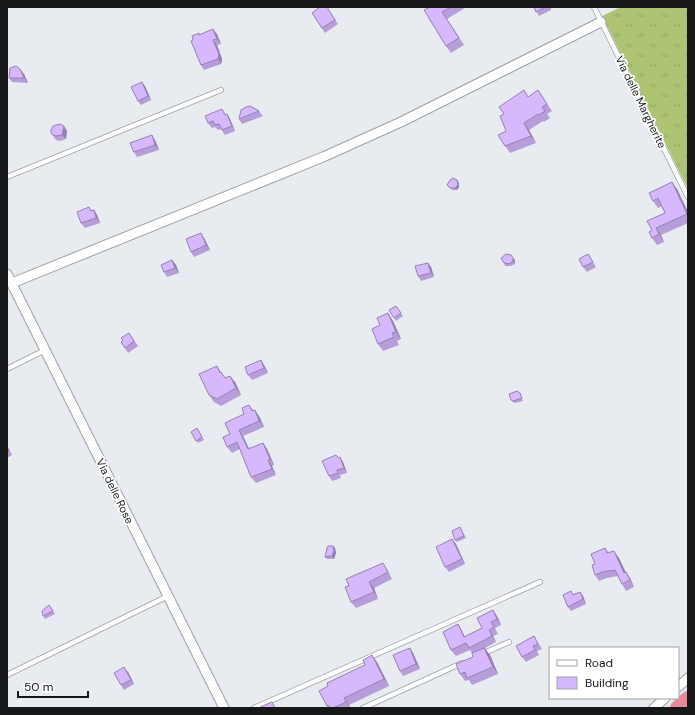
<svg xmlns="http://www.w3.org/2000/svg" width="695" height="715" viewBox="0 0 695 715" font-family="'DM Sans',sans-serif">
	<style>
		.grass { fill: url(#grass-tufts) }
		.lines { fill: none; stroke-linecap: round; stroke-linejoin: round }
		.service-casing { stroke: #9da0a4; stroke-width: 6 }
		.minor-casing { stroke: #9da0a4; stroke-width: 11 }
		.trunk-casing { stroke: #c7c7c8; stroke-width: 17 }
		.service { stroke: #fff; stroke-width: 4.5 }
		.minor { stroke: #fff; stroke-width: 9 }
		.trunk { stroke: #ec869a; stroke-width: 15 }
		.wall { fill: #b79eda }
		.shaded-wall { fill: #9581b1 }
		.building { fill: #d5b8fd; stroke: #9581b1 }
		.labels { text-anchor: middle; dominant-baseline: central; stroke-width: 3.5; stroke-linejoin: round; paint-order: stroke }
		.street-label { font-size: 11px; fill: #161718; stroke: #fff }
	</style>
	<defs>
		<pattern id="grass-tufts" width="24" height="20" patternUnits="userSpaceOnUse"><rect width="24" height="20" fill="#adc473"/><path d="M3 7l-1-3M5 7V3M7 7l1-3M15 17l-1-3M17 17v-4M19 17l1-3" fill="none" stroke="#94a863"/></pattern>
	</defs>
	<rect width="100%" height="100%" fill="#e8ebef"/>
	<polygon class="grass" points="621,7 688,7 688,189 602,16"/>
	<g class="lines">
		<g class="service-casing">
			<g id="service">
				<polyline points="594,7 688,197"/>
				<polyline points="7,177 221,90"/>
				<polyline points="7,369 45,350"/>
				<polyline points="482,654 509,642"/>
				<polyline points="7,675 168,596"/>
				<polyline points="254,708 540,582"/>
				<polyline points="363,708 462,663"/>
			</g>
		</g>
		<g class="minor-casing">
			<g id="minor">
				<polyline points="7,274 224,708"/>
				<polyline points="12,283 323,157 401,122 601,22"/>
				<polyline points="678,687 688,678"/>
				<polyline points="654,708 665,698"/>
			</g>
		</g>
		<g class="trunk-casing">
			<polyline id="trunk" points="678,708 688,699"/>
		</g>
		<use href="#service" class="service"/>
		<use href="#minor" class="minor"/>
		<use href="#trunk" class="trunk"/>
	</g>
	<g class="wall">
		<polygon points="327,7 338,24 325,33 312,13"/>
		<polygon points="430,7 464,7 465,8 447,19 464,45 451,53 446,46"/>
		<polygon points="534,7 554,7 551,8 551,10 539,16"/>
		<polygon points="217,34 221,44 217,45 222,59 221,64 204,70 201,65 193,40 199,35"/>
		<polygon points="24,74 28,83 12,82 9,78"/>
		<polygon points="145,86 151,100 141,105 138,101"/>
		<polygon points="538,90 552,111 547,114 550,118 544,122 543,121 529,130 536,143 510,153 505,146 506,131 504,114"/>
		<polygon points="259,111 263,116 242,124 239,119"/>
		<polygon points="227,114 230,119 235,131 225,135 221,129 218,130 215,127 212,128 208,123"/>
		<polygon points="67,131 66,139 60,141 56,140 51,133"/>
		<polygon points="155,140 159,150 137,157 134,152"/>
		<polygon points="457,180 459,183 459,187 457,190 452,190 447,185"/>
		<polygon points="677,189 688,212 688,223 661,235 664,242 657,245 652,238 652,230 665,213 662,206 658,208 653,201"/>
		<polygon points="89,207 92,211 94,210 97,215 100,223 85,228 81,223"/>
		<polygon points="204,238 210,250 194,257 191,252"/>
		<polygon points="588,254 596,267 587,272 583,267"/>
		<polygon points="172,260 176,265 179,273 167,277 164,272"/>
		<polygon points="515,260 515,264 511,266 505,266 504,263"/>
		<polygon points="428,263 431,267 434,277 421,281 418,276"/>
		<polygon points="396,306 403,316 396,321 389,310"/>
		<polygon points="388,313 393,321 401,339 397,341 399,345 383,351 378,344 380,325"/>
		<polygon points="129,333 138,346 128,353 121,342"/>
		<polygon points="261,360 264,365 268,373 252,380 248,375"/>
		<polygon points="217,366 225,378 235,382 241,395 221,406 214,402 209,395"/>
		<polygon points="520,393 523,401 515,403 513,402 511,400"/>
		<polygon points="249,405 254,411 259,416 264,427 243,436 249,449 263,443 267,449 274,465 272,466 276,475 256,483 251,477 240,449 232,453 227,447 230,434 244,414"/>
		<polygon points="199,431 204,440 198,443 191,432"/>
		<polygon points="7,445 12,455 7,458"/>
		<polygon points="340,457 343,462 347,473 340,475 341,478 332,481 329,476 339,458"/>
		<polygon points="460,527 466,538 457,542 455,540"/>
		<polygon points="452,539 456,544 465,564 449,572 445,567"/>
		<polygon points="333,546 335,548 336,553 334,559 327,559 325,557"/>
		<polygon points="605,548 609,553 619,558 625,572 630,578 634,587 626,591 622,584 618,576 607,578 599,581 595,575 595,564"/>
		<polygon points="387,569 392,579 374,588 378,599 356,608 351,602 345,587"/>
		<polygon points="580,592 583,596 586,604 571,611 568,607 573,594"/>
		<polygon points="51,607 55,614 45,619 43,616"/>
		<polygon points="497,616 501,625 495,628 498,634 493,636 496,642 485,648 490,655 498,674 472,685 469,680 465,681 460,674 473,657 472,653 470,650 456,656 451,650 462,631 465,637 482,628"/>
		<polygon points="534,636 542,649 537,651 539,655 526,662 522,657"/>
		<polygon points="410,648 413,653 420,669 403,676 400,671"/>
		<polygon points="377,662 389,686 349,705 350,708 328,708 327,706"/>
		<polygon points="128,672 134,684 124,690 121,685"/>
	</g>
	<g class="shaded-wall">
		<polygon points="213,29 217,34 221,44 217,39"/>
		<polygon points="213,40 217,45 222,59 221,64 218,59"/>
		<polygon points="20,69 24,74 28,83 24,78"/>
		<polygon points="142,82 145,86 151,100 148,96"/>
		<polygon points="227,114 230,119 235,131 232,126"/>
		<polygon points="524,123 529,130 536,143 531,136"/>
		<polygon points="64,126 67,131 66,139 62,135"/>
		<polygon points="152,135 155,140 159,150 155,145"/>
		<polygon points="457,180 459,183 459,187 457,190 455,188"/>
		<polygon points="672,182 677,189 688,212 688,215"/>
		<polygon points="94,210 97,215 100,223 96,218"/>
		<polygon points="656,228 661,235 664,242 659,234"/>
		<polygon points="201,233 204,238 210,250 206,245"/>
		<polygon points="513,258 515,260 515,264 513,261"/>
		<polygon points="172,260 176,265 179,273 175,268"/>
		<polygon points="428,263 431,267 434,277 431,273"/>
		<polygon points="388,313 393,321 401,339 396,332"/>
		<polygon points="261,360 264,365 268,373 264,368"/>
		<polygon points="230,376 235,382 241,395 236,388"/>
		<polygon points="255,410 259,416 264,427 259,421"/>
		<polygon points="239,430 243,436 252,455 248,449"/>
		<polygon points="263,443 267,449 274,465 270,459"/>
		<polygon points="340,457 343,462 347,473 344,468"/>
		<polygon points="268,460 272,466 276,475 272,469"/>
		<polygon points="452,539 456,544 465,564 462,559"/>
		<polygon points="333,546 335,548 336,553 334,559 332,556"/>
		<polygon points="614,551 619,558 629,579 624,573"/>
		<polygon points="626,572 630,578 634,587 630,580"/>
		<polygon points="369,582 374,588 378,599 374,592"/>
		<polygon points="580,592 583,596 586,604 583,599"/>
		<polygon points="493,610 497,616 501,625 497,619"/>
		<polygon points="458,624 462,631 468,644 464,637"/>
		<polygon points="489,630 493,636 496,642 492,636"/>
		<polygon points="410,648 413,653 420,669 416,664"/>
		<polygon points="484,648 490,655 498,674 493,667"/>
		<polygon points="372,655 377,662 389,686 384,679"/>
		<polygon points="124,667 128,672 134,684 131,680"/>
		<polygon points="344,698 349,705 350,708 346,702"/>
	</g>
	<g class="building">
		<polygon points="320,7 327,7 335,20 322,28 312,13"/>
		<polygon points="430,7 451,7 442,12 459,38 446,46 424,10"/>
		<polygon points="534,7 545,7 536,12"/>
		<polygon points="213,29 217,39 213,40 219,54 218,59 201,65 191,41 193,40 192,36 199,33 199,35"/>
		<polygon points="16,66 20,69 24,78 9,78 10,68"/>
		<polygon points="142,82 148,96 138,101 131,87"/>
		<polygon points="524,90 528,97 538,90 547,104 542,107 545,111 539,115 538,114 524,123 531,136 505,146 498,135 506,131 500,116 504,114 499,107"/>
		<polygon points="250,106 259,111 239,119 241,110 246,107"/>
		<polygon points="222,109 225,115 227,114 232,126 222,130 219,124 215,125 213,121 208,123 205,116"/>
		<polygon points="60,124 64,126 62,135 56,136 53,135 51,133 51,130 53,126"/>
		<polygon points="152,135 155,145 134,152 130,143"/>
		<polygon points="453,178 457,180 458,185 455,188 450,188 447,185 450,180"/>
		<polygon points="672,182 687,214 656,228 659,234 652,238 649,232 652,230 647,221 665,213 658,198 653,201 649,193"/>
		<polygon points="89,207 91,211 94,210 96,218 81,223 77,212"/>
		<polygon points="201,233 206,245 191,252 186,239"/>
		<polygon points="506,254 511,255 513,258 513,261 509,264 504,263 501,258"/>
		<polygon points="588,254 593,262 583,267 579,259"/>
		<polygon points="172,260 175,268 164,272 161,265"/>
		<polygon points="428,263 431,273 418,276 415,266"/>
		<polygon points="396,306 401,313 394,318 389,310"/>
		<polygon points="388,313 396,332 392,333 394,337 378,344 372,329 380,325 377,318"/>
		<polygon points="129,333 134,341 125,348 121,342 123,340 121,338"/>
		<polygon points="261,360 264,368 248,375 245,367"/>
		<polygon points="217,366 220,373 221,372 225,378 230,376 236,388 217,399 209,395 199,374"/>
		<polygon points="517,391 520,393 522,398 513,401 511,400 509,394"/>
		<polygon points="249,405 252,411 255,410 259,421 239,430 248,449 263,443 270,459 268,460 272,469 251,477 237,442 227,447 223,437 230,434 225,423 244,414 242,408"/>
		<polygon points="197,428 202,437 196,441 191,432"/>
		<polygon points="7,446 9,451 7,452"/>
		<polygon points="336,455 338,458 340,457 344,468 337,470 338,473 329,476 322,461"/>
		<polygon points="460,527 464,536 455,540 452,531"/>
		<polygon points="452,539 462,559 445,567 436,547"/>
		<polygon points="328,546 333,546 334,551 332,556 325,557 327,548"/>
		<polygon points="605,548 607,553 614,551 624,573 626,572 630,580 622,584 615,570 602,572 595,575 592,565 595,564 591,554"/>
		<polygon points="383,563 388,572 369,582 374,592 351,602 345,587 349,586 346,579"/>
		<polygon points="571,591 573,595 580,592 583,599 568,607 563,595"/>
		<polygon points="49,605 53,611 43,616 42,611"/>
		<polygon points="493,610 497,619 491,622 494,627 489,630 492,636 469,648 466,643 451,650 443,632 458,624 464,637 482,628 477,618"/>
		<polygon points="534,636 538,644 533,646 535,650 522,657 516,646"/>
		<polygon points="410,648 416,664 400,671 393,655"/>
		<polygon points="484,648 493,667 467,678 465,672 460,674 456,664 473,657 472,653"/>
		<polygon points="372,655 384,679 344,698 346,702 333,708 330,708 328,705 327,706 319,691 328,686 327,683 365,665 363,660"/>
		<polygon points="124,667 131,680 121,685 114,673"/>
		<polygon points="272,702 275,708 258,708"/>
	</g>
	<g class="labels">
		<g class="street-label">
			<text transform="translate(641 102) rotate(64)">Via delle Margherite</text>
			<text transform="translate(115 491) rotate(64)">Via delle Rose</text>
		</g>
	</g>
	<rect width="695" height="715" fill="none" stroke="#161718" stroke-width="16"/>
	<rect x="549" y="647" width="130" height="52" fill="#ffffff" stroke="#a2a2a3"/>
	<rect x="557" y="660" width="20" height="6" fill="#ffffff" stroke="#a2a2a3"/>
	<text x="585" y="667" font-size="12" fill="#161718">Road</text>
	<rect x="557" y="677" width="20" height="12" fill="#d5b8fd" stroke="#a2a2a3"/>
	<text x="585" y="687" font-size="12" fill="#161718">Building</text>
	<path d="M18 691v6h70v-6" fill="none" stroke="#161718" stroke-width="2"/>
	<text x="24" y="691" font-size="12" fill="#161718" stroke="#ffffff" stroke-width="3" paint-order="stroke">50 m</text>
</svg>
